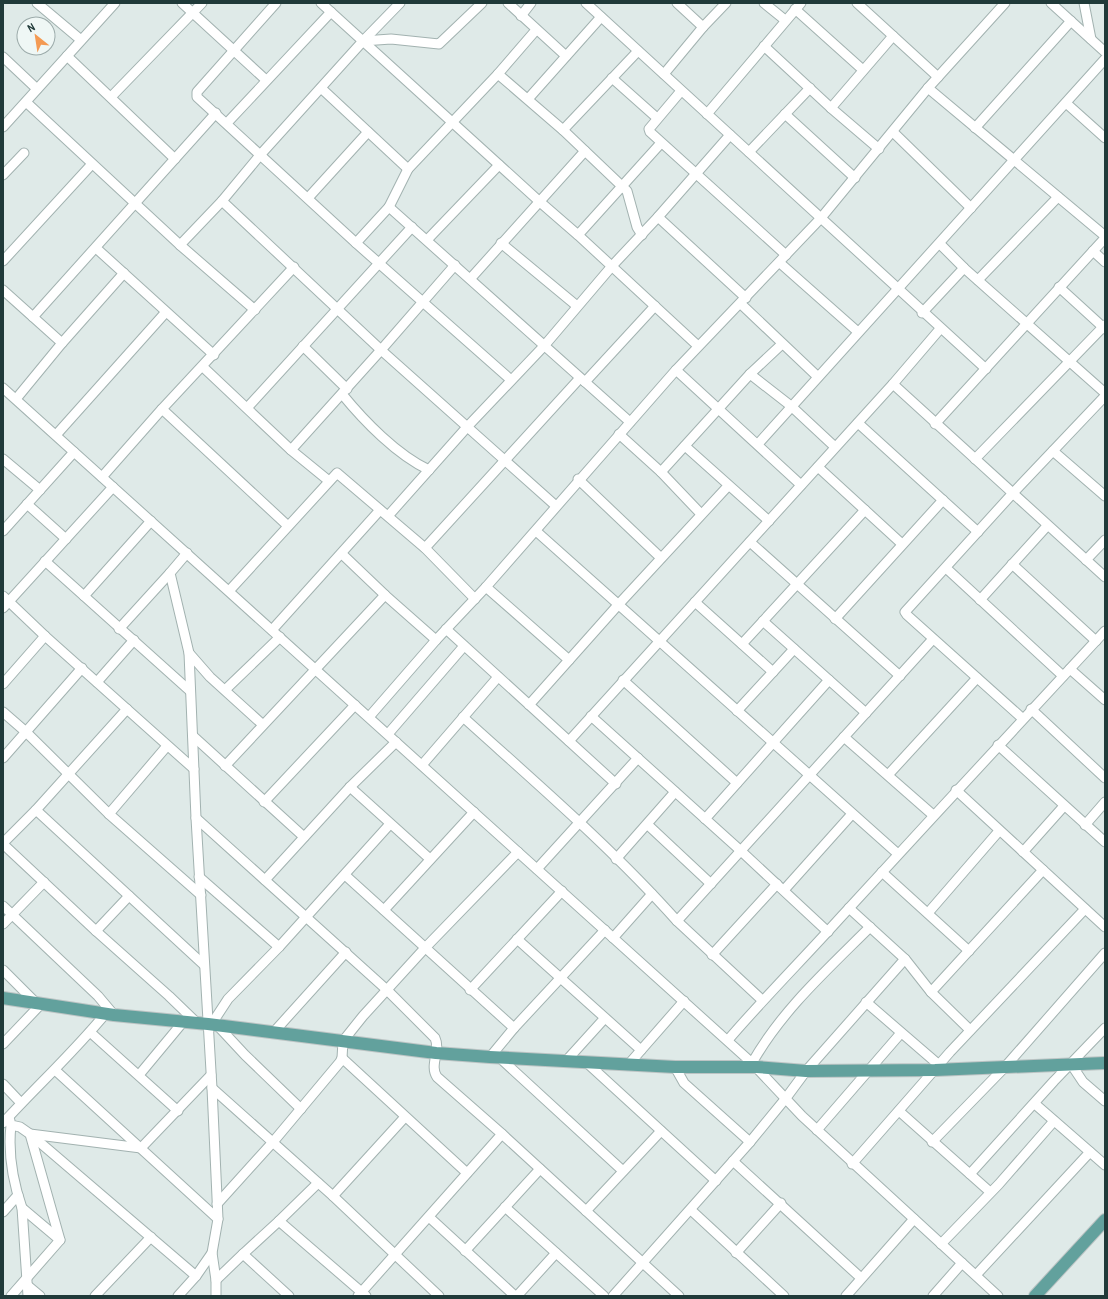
<svg xmlns="http://www.w3.org/2000/svg" width="1108" height="1299" viewBox="0 0 1108 1299" font-family="'Archivo Narrow',sans-serif">
	<style>
		.lines { fill: none; stroke-linecap: round; stroke-linejoin: round }
		.minor-casing { stroke: #a2b2b0; stroke-width: 11 }
		.major-casing { stroke: #bcc4c4; stroke-width: 14 }
		.minor { stroke: #fff; stroke-width: 9 }
		.major { stroke: #62a19d; stroke-width: 12 }
	</style>
	<rect width="100%" height="100%" fill="#dfeae8"/>
	<g class="lines">
		<g class="minor-casing">
			<g id="minor">
				<polyline points="37,3 81,40"/>
				<polyline points="182,3 266,80"/>
				<polyline points="276,3 197,92 197,97 356,243 511,380"/>
				<polyline points="321,3 540,202 578,235 698,346"/>
				<polyline points="508,3 566,56"/>
				<polyline points="586,3 986,369"/>
				<polyline points="677,3 703,27"/>
				<polyline points="764,3 785,20"/>
				<polyline points="857,3 938,77"/>
				<polyline points="1051,3 1105,52"/>
				<polyline points="1084,3 1091,39"/>
				<polyline points="795,9 863,70"/>
				<polyline points="521,16 531,3"/>
				<polyline points="363,41 391,39 439,44 482,3"/>
				<polyline points="764,46 831,108 879,149"/>
				<polyline points="67,56 175,159"/>
				<polyline points="3,57 37,89"/>
				<polyline points="498,74 563,130 627,191 637,227 642,235"/>
				<polyline points="664,74 703,27 726,3"/>
				<polyline points="612,78 657,118"/>
				<polyline points="321,88 408,169"/>
				<polyline points="928,88 1105,236"/>
				<polyline points="681,91 649,129 650,132 786,255"/>
				<polyline points="111,97 202,3"/>
				<polyline points="528,99 601,17"/>
				<polyline points="26,102 180,245 255,310"/>
				<polyline points="1066,103 1105,138"/>
				<polyline points="831,108 893,36"/>
				<polyline points="707,114 801,3"/>
				<polyline points="785,114 855,178"/>
				<polyline points="227,123 331,12"/>
				<polyline points="3,127 115,3"/>
				<polyline points="975,128 1071,21"/>
				<polyline points="563,130 638,51"/>
				<polyline points="893,132 971,208"/>
				<polyline points="749,152 810,88"/>
				<polyline points="3,175 24,153"/>
				<polyline points="308,198 368,132"/>
				<polyline points="222,201 381,350 556,506"/>
				<polyline points="389,207 630,422"/>
				<polyline points="658,217 746,298"/>
				<polyline points="578,235 661,143"/>
				<polyline points="427,240 499,165"/>
				<polyline points="356,243 389,207 408,169 498,74 536,30"/>
				<polyline points="501,243 577,306"/>
				<polyline points="940,244 964,268 1105,393"/>
				<polyline points="180,245 222,201 261,154 363,41 400,3"/>
				<polyline points="96,248 214,355"/>
				<polyline points="1093,251 1105,262"/>
				<polyline points="3,261 92,164"/>
				<polyline points="780,263 858,332"/>
				<polyline points="471,278 585,151"/>
				<polyline points="978,280 1058,197"/>
				<polyline points="1059,287 1105,329"/>
				<polyline points="3,290 62,343"/>
				<polyline points="741,304 818,377"/>
				<polyline points="922,313 964,268"/>
				<polyline points="33,317 216,113"/>
				<polyline points="303,346 347,389"/>
				<polyline points="203,367 291,450 329,481"/>
				<polyline points="676,370 801,485"/>
				<polyline points="750,374 791,406 835,447"/>
				<polyline points="585,382 655,306"/>
				<polyline points="893,384 1105,577"/>
				<polyline points="3,388 752,1063 802,1116 998,1296"/>
				<path d="M342 394C364 421 397 455 429 470"/>
				<polyline points="16,399 62,343 124,273"/>
				<polyline points="247,408 412,227"/>
				<polyline points="162,409 288,526"/>
				<polyline points="858,423 978,532"/>
				<polyline points="935,424 1105,238"/>
				<polyline points="619,434 661,472 701,514"/>
				<polyline points="56,435 166,312"/>
				<polyline points="758,444 1105,59"/>
				<polyline points="685,446 769,521"/>
				<polyline points="291,450 381,350 455,265"/>
				<polyline points="1053,451 1105,496"/>
				<polyline points="3,459 40,490"/>
				<polyline points="975,459 1105,325"/>
				<polyline points="818,467 902,544"/>
				<polyline points="661,472 750,374 782,344"/>
				<polyline points="102,477 162,409 294,267"/>
				<polyline points="578,479 661,558"/>
				<polyline points="27,504 66,539"/>
				<polyline points="388,516 468,426 544,346 612,266 658,217 730,135"/>
				<polyline points="3,531 74,452"/>
				<polyline points="536,531 898,854"/>
				<polyline points="750,542 900,676"/>
				<polyline points="425,548 580,378"/>
				<polyline points="187,553 170,573 189,653 196,818 212,1088 218,1219"/>
				<polyline points="342,554 385,595 436,640"/>
				<polyline points="1086,560 1105,540"/>
				<polyline points="45,561 190,691"/>
				<polyline points="1012,564 1096,641"/>
				<polyline points="946,568 1063,676"/>
				<polyline points="486,587 569,660"/>
				<polyline points="229,591 337,473 425,548 475,599"/>
				<polyline points="3,596 45,636 194,769"/>
				<polyline points="84,596 151,521"/>
				<polyline points="980,600 1047,526"/>
				<polyline points="695,602 773,672"/>
				<polyline points="3,608 113,487"/>
				<polyline points="835,619 943,500"/>
				<polyline points="763,621 866,713"/>
				<polyline points="119,629 170,573"/>
				<polyline points="446,629 616,784"/>
				<polyline points="272,630 380,510"/>
				<polyline points="742,644 865,510"/>
				<polyline points="189,653 210,677 262,724"/>
				<polyline points="1070,669 1105,700"/>
				<polyline points="623,680 737,783"/>
				<polyline points="97,682 134,640"/>
				<polyline points="3,684 45,636"/>
				<polyline points="225,690 280,637"/>
				<polyline points="529,705 618,605 728,486"/>
				<polyline points="1031,709 1105,778"/>
				<polyline points="737,711 794,649"/>
				<polyline points="3,712 26,732 109,814 201,895"/>
				<polyline points="591,716 741,851 828,932"/>
				<polyline points="369,717 436,640 486,587 676,370 821,218 928,88 1005,3"/>
				<path d="M463 717C536 783 612 848 677 921"/>
				<polyline points="1022,718 907,615 905,612 1013,493 1105,396"/>
				<polyline points="388,734 464,646"/>
				<polyline points="193,736 304,837"/>
				<polyline points="844,737 933,815"/>
				<polyline points="569,741 893,384 940,329"/>
				<polyline points="998,745 1105,842"/>
				<polyline points="3,758 82,668"/>
				<polyline points="422,765 498,677"/>
				<polyline points="225,766 385,595"/>
				<polyline points="888,775 977,678"/>
				<polyline points="350,787 430,859"/>
				<polyline points="956,790 1105,927"/>
				<polyline points="264,802 355,705"/>
				<polyline points="36,810 204,965"/>
				<polyline points="109,814 167,746"/>
				<path d="M196 818 387 990 435 1038C441 1051 429 1065 437 1077L502 1134 679 1296"/>
				<polyline points="705,819 829,680"/>
				<polyline points="648,825 711,884"/>
				<polyline points="1085,825 1105,802"/>
				<polyline points="3,843 36,810 127,709"/>
				<polyline points="3,844 96,931 169,996 197,1023"/>
				<polyline points="1023,852 1064,806"/>
				<polyline points="616,859 675,792"/>
				<polyline points="537,869 638,758"/>
				<polyline points="882,872 969,951"/>
				<polyline points="345,875 514,1028"/>
				<polyline points="199,877 279,947"/>
				<polyline points="265,880 350,787 396,742"/>
				<polyline points="784,890 852,814"/>
				<polyline points="3,906 98,996 114,1015"/>
				<polyline points="849,908 905,959 931,992"/>
				<polyline points="384,910 474,812"/>
				<polyline points="928,913 999,831"/>
				<polyline points="3,924 44,882"/>
				<polyline points="96,931 129,896"/>
				<polyline points="613,938 652,894"/>
				<polyline points="517,939 641,1050"/>
				<polyline points="712,955 777,884"/>
				<polyline points="3,970 35,1002"/>
				<polyline points="470,990 562,891"/>
				<polyline points="762,1000 677,921 933,639"/>
				<polyline points="866,1002 939,1065"/>
				<polyline points="211,1025 228,999 279,947 390,824"/>
				<polyline points="218,1026 245,1055 301,1109"/>
				<polyline points="970,1030 931,992 1043,870"/>
				<polyline points="90,1032 178,1111"/>
				<polyline points="273,1033 346,952"/>
				<path d="M728 1040C764 998 803 959 840 918 928 822 1017 726 1105 631"/>
				<polyline points="3,1044 42,1003"/>
				<polyline points="490,1057 514,1028 605,930"/>
				<polyline points="342,1058 467,1173"/>
				<polyline points="500,1058 623,1171"/>
				<polyline points="566,1061 604,1019"/>
				<polyline points="586,1062 716,1181"/>
				<path d="M752 1063C782 1010 827 970 870 927"/>
				<polyline points="1071,1064 1083,1082 1105,1101"/>
				<polyline points="628,1065 684,1001"/>
				<polyline points="675,1067 684,1083 750,1142"/>
				<polyline points="55,1070 218,1219 212,1253 216,1280 216,1296"/>
				<polyline points="139,1075 183,1022"/>
				<polyline points="3,1084 21,1103"/>
				<polyline points="212,1088 333,1196 439,1296"/>
				<polyline points="1035,1104 1105,1165"/>
				<polyline points="899,1111 989,1191"/>
				<polyline points="9,1117 11,1125 20,1127 30,1134 196,1276"/>
				<path d="M3 1123C37 1086 74 1052 106 1013"/>
				<path d="M11 1125C8 1152 13 1182 22 1208L28 1296"/>
				<polyline points="817,1130 901,1033"/>
				<polyline points="932,1142 1005,1067 1105,953"/>
				<polyline points="733,1161 861,1278"/>
				<polyline points="852,1164 950,1052 1085,909"/>
				<polyline points="970,1174 1054,1081 1105,1028"/>
				<polyline points="333,1196 405,1117"/>
				<polyline points="217,1204 273,1142 340,1062 342,1058 343,1041 363,1016 425,948 518,852"/>
				<polyline points="505,1207 604,1296"/>
				<polyline points="22,1208 60,1240"/>
				<polyline points="691,1210 784,1296"/>
				<polyline points="586,1211 661,1131"/>
				<polyline points="3,1212 18,1195"/>
				<polyline points="429,1217 515,1296"/>
				<polyline points="279,1221 366,1296"/>
				<polyline points="941,1244 999,1184 1054,1121"/>
				<polyline points="465,1251 540,1169"/>
				<polyline points="736,1253 781,1203"/>
				<polyline points="243,1254 279,1221 318,1183"/>
				<polyline points="976,1275 1090,1152"/>
				<polyline points="216,1280 243,1254 289,1296"/>
				<polyline points="28,1286 40,1296"/>
				<polyline points="11,1296 60,1240 30,1134 141,1148 211,1075"/>
				<polyline points="95,1296 151,1237"/>
				<polyline points="178,1296 196,1276 212,1253"/>
				<polyline points="358,1296 502,1134"/>
				<polyline points="517,1296 556,1253"/>
				<polyline points="613,1296 750,1142 786,1098 806,1071 905,959"/>
				<polyline points="846,1296 914,1219"/>
				<polyline points="933,1296 962,1263"/>
			</g>
		</g>
		<g class="major-casing">
			<g id="major">
				<polyline points="3,998 114,1015 208,1024 436,1053 490,1057 675,1067 757,1067 806,1071 935,1070 1105,1063"/>
				<polyline points="1035,1296 1105,1220"/>
			</g>
		</g>
		<use href="#minor" class="minor"/>
		<use href="#major" class="major"/>
	</g>
	<rect width="1108" height="1299" fill="none" stroke="#203a39" stroke-width="8"/>
	<g transform="translate(36 36) rotate(330)"><circle r="19" fill="#eff7f5" stroke="#9cabaa"/>
	<path d="M0-3L7 15L0 10L-7 15Z" fill="#f49a53"/>
	<text y="-6" font-size="11" font-weight="bold" text-anchor="middle" fill="#203a39">N</text>
	</g>
</svg>
